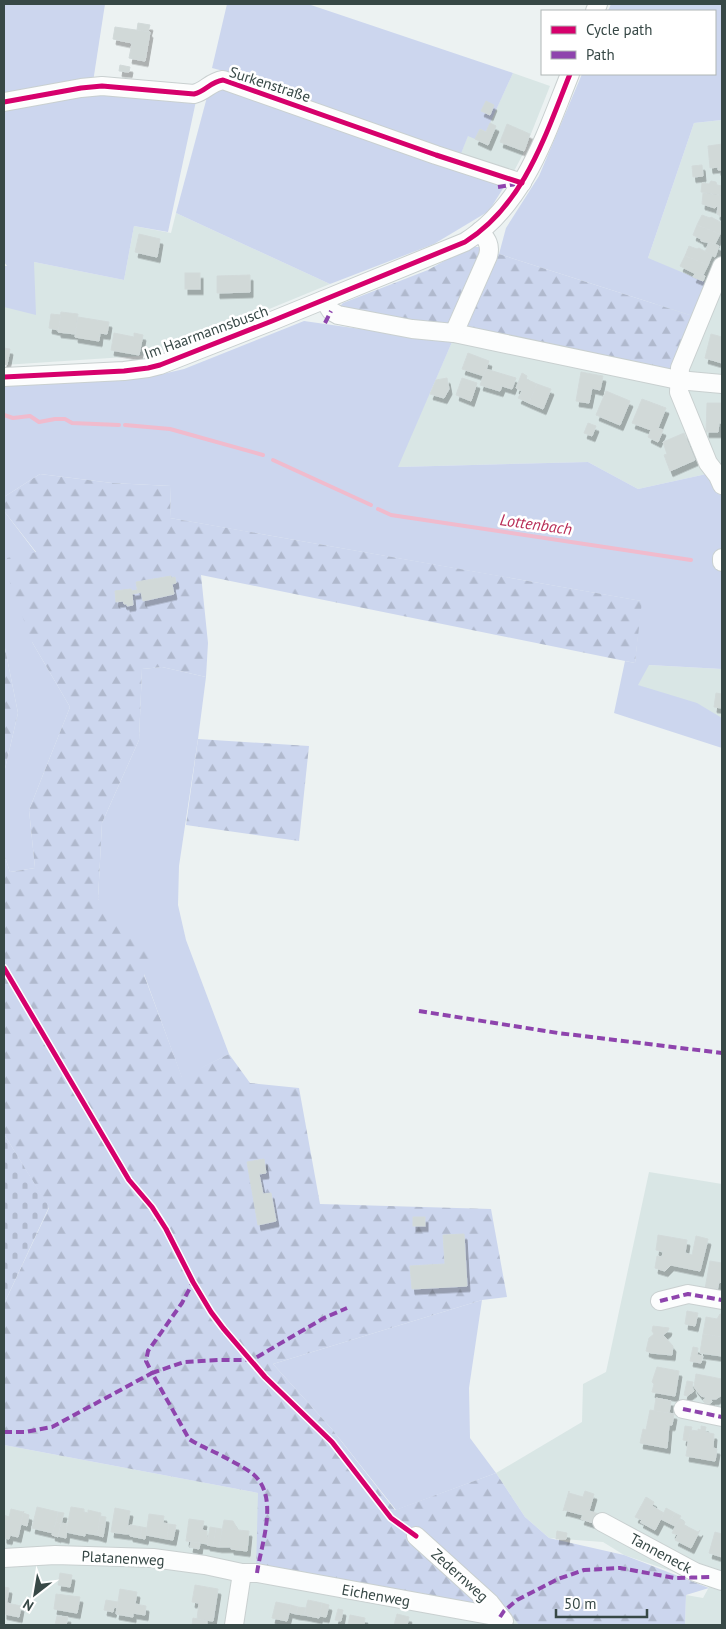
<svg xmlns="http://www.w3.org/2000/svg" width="726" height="1629" viewBox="0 0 726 1629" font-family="'PT Sans',sans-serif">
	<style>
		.residential { fill: #d9e6e5 }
		.green { fill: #ccd6ee }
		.forest { fill: url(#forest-firs) }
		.cemetery { fill: url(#cemetery-stones) }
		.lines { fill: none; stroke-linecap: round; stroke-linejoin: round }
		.stream { stroke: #f0bbcd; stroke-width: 4 }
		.building { fill: #d1d9d8; stroke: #d2dada; filter: url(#shadow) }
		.minor-casing { stroke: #c9d0d0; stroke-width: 20 }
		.minor { stroke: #fcfdfd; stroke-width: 18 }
		.quiet { stroke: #8e44ad; stroke-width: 4; stroke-dasharray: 8 4; stroke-linecap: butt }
		.cycleway-casing { stroke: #fff; stroke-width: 8 }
		.cycleway { stroke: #d6006c; stroke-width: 5 }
		.labels { text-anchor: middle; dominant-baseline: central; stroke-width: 5; stroke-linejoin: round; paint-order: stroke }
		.street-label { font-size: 15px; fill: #374846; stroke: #fff }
		.water-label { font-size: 16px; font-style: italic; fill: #b82c56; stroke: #fff }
	</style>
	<defs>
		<pattern id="forest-firs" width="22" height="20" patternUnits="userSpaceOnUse" patternTransform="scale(1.25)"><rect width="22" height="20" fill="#ccd6ee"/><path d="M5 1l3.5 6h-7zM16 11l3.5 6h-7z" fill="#b0b9cd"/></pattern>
		<pattern id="cemetery-stones" width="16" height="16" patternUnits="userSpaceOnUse" patternTransform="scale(1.25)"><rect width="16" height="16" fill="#ccd6ee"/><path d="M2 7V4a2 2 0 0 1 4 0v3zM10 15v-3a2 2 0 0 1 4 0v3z" fill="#b0b9cd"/></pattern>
		<filter id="shadow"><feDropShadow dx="3" dy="5.5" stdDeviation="0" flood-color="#0004"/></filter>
	</defs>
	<rect width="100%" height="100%" fill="#ecf2f2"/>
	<g class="residential">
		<polygon points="513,73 550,86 523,154 512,175 459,159 468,135 480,129 486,131"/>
		<polygon points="722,120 722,495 718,494 711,473 638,489 588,462 397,467 452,342 669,387 648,258 694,123"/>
		<polygon points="176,213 330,284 204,336 167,349 140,356 4,365 4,307 34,262 124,280 134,226 171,233"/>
		<polygon points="648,665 722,669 722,718 637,685"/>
		<polygon points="649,1172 722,1184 722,1625 685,1625 686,1595 703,1598 709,1587 674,1572 624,1555 603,1542 549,1538 525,1517 496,1473 582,1422 583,1384 606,1372"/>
		<polygon points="4,1445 258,1493 430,1602 509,1611 519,1625 4,1625"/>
	</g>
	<g class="green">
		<polygon points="4,4 105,4 93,82 4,99"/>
		<polygon points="227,4 308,4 513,73 486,132 480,129 475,139 468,136 459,159 253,88 246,77 212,68"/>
		<polygon points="611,4 722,4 722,120 694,123 648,258 710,284 696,317 499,254 506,228 539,176 582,74 715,74 715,11 608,11"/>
		<polygon points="220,87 507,182 489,211 434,244 330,284 176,213 207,97"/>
		<polygon points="81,88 196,101 168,232 134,226 124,280 34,262 36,315 4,307 4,266 7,266 4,262 4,103"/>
		<polygon points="304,321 452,342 398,467 588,462 638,489 711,473 718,494 722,495 722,669 649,665 638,685 697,703 722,718 722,748 614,713 625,661 635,663 641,601 170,518 171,486 112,483 40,474 4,497 4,384 68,383 154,376 184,369"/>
		<polygon points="4,511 36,553 32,642 70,707 29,810 35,868 10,872 4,854 4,773 18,713 4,643"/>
		<polygon points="162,667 206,677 198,739 179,866 178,905 186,940 229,1054 182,1078 144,974 98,899 102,823 139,740 142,669"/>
		<polygon points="482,1300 469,1388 470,1438 496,1473 396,1510 331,1428 273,1364"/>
	</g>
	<g class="forest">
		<polygon points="469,247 481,247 499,254 696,317 669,387 450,328 338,308 343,303 428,270"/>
		<polygon points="40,474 112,483 171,486 170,518 642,601 635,663 201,575 208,643 206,677 162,667 142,669 139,740 102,823 98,899 154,957 144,975 182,1077 229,1054 250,1083 299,1088 320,1204 491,1209 507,1297 482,1300 273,1364 331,1428 395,1510 496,1473 525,1517 549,1538 624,1555 709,1588 686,1595 685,1625 519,1625 508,1611 430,1602 256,1571 258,1493 4,1445 4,1304 49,1208 4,1134 4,854 10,872 35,868 29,810 70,707 32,642 10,583 7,558 36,552 4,511 4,497"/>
		<polygon points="4,643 18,713 4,773"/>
		<polygon points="198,739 309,746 299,841 186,825"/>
	</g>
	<polygon class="cemetery" points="4,1134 49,1207 4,1304"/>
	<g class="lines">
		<g class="stream">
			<polyline points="4,415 13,418 30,416 39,422 55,419 65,419 72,423 119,425"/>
			<polyline points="125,425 170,429 263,455"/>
			<polyline points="273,460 371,505"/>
			<polyline points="378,509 391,515 691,560"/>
		</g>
	</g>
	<g class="building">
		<polygon points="138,23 150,25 148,32 137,30"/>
		<polygon points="115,27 150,32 145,61 129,58 132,43 113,39"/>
		<polygon points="120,65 130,67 129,72 119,71"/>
		<polygon points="486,101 494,105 490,115 481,111"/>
		<polygon points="490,123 496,126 488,145 475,139 480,129 486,132"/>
		<polygon points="507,124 530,134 524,151 500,142"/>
		<polygon points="722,144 722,170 718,170 718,167 710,168 708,146"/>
		<polygon points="702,165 703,176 693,177 692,166"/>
		<polygon points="711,181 716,182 717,185 722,186 722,195 701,192 702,183 709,184"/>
		<polygon points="703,193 722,196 722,207 717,206 715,208 702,204"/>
		<polygon points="718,206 722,207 722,217 717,214"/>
		<polygon points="702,215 710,218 711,217 722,223 720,234 697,225"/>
		<polygon points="697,225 720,234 715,244 701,241 701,239 693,235"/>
		<polygon points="139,234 160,239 157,257 135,252"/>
		<polygon points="709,242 719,246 715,257 705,252"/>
		<polygon points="689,246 697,249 699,248 712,255 708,265 685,256"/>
		<polygon points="685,256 708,265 703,275 694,273 680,266"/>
		<polygon points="696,272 705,276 703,281 693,277"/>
		<rect x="185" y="273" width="15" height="16"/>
		<polygon points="250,275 250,292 217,293 217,276"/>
		<polygon points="61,312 78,314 75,334 58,332"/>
		<polygon points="51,314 61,315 58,330 49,328"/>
		<polygon points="78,317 109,322 107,334 100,333 99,341 75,337"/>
		<polygon points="114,333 134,337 134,333 143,335 139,355 111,350"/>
		<polygon points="711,334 722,337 722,363 705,358"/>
		<polygon points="4,348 10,349 7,365 4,364"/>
		<polygon points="468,353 489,361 484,376 462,369"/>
		<polygon points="486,369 516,378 512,389 502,386 500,391 480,385"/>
		<polygon points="581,372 603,376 600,390 592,388 589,403 576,401"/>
		<polygon points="522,373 527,376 526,379 537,384 529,403 518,398 522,391 516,388"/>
		<polygon points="447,378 449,389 444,398 430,394 436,380"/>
		<polygon points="462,378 477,383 471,401 456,395"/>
		<polygon points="537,384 551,389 543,409 529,403"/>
		<polygon points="606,391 630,401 620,425 596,415"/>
		<polygon points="642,399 666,408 658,428 663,430 658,442 648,437 651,430 632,423"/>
		<polygon points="707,403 722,403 722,423 719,423 718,432 706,432"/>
		<polygon points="588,423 596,426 592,436 584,433"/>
		<polygon points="684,433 695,460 670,471 664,455 667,454 663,442"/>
		<polygon points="171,576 171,578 175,577 176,583 172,584 174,594 143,601 141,592 138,593 136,582"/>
		<polygon points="131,589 132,591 137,590 138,593 132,594 133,605 127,606 127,604 124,604 123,601 116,602 115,591"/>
		<polygon points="716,693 722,694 722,708 714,707"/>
		<polygon points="264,1159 266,1173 259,1174 263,1194 271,1193 276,1221 258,1225 247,1162"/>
		<rect x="413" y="1217" width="12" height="9"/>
		<polygon points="464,1234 467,1286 412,1289 410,1266 445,1264 443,1235"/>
		<polygon points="658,1235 687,1240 685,1253 692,1255 696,1236 708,1239 700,1271 671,1265 665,1271 655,1268 657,1256 662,1257 663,1252 656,1250"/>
		<polygon points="710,1261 722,1263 722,1283 719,1282 717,1291 705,1289"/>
		<polygon points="687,1311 698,1313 695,1326 685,1324"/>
		<polygon points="720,1314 722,1314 722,1337 703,1334 706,1317 717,1319"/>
		<polygon points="653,1326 669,1328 668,1331 663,1335 673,1346 672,1355 651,1353 646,1351 649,1338 654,1334 652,1331"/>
		<polygon points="703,1334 722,1337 722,1356 700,1353"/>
		<polygon points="693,1347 698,1348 697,1355 703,1356 701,1363 690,1361"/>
		<polygon points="657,1367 679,1371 675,1396 652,1392 654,1384 652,1382"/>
		<polygon points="696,1374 722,1379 722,1395 716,1399 711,1399 712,1402 709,1404 706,1404 703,1400 706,1398 705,1397 701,1396 694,1387"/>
		<polygon points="687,1381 693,1382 692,1387 694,1391 687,1396 684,1395"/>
		<polygon points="656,1398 671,1401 669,1413 654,1411"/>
		<polygon points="650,1410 674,1414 672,1425 669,1425 667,1448 640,1443 643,1429 646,1430"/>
		<polygon points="685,1426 692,1427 688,1441 683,1440"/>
		<polygon points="701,1426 706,1427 705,1432 714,1434 713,1448 717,1449 715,1461 686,1456 690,1430 698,1431 698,1429 701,1430"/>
		<polygon points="569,1491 569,1493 583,1497 585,1491 594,1494 589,1511 599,1514 596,1524 581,1519 583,1515 564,1510 563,1511"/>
		<polygon points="646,1497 654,1502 652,1506 664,1513 655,1530 640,1522 642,1520 635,1517"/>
		<polygon points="37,1507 58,1512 53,1533 32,1528"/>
		<polygon points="71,1507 84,1509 84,1512 88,1513 88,1510 101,1513 97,1535 85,1533 85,1536 66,1532"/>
		<polygon points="115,1508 130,1511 126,1534 111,1532"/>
		<polygon points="666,1508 675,1513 669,1523 661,1519"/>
		<polygon points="11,1509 23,1512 24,1511 18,1537 10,1535 9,1539 4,1538 4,1515 9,1517"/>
		<polygon points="58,1512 64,1513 61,1524 56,1522"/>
		<polygon points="23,1513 29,1515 27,1526 21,1524"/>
		<polygon points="675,1513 681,1516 675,1526 669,1523"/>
		<polygon points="149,1514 164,1516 163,1523 169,1524 167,1539 146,1535"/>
		<polygon points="100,1516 106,1517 105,1525 99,1524"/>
		<polygon points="189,1519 204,1521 202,1530 207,1531 207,1537 209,1537 208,1544 186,1541"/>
		<polygon points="679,1519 685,1522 684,1525 698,1532 700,1530 691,1548 675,1540 678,1535 672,1533"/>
		<polygon points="224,1520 233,1521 238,1530 249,1531 247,1551 231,1549 231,1547 219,1547"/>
		<polygon points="56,1522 61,1524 58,1537 52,1535"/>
		<polygon points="61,1523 67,1524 66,1538 58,1536"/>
		<polygon points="99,1524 105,1525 103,1537 97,1535"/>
		<polygon points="169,1524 176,1525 173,1540 167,1539"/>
		<polygon points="131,1525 142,1527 140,1538 130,1536 130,1534 126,1534 128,1526"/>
		<polygon points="142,1527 147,1528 145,1539 140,1538"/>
		<polygon points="210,1527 216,1528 213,1546 207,1545"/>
		<polygon points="216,1528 222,1529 219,1547 213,1546"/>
		<polygon points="557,1531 567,1533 566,1539 556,1539"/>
		<polygon points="715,1532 722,1534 722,1557 709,1553"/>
		<polygon points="191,1542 200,1543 199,1549 190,1547"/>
		<polygon points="60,1573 72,1575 70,1587 58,1585"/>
		<polygon points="195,1585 218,1589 213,1621 197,1619 199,1603 192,1602"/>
		<polygon points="4,1587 9,1588 5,1614 4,1614"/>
		<polygon points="120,1589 137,1592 135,1604 146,1606 145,1615 133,1613 133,1617 116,1614"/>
		<polygon points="56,1594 80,1597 77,1613 54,1609"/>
		<polygon points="106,1600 118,1602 117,1608 114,1607 113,1612 104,1610"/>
		<polygon points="308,1600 322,1603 319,1618 304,1615"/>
		<polygon points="276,1602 291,1605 287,1621 272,1618"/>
		<polygon points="7,1603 21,1606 19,1617 5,1614"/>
		<polygon points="322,1603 329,1605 326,1617 320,1616"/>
		<polygon points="291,1605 298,1607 296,1614 289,1612"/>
		<polygon points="298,1607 306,1608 304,1615 296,1614"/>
		<polygon points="338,1609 343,1610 341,1621 335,1620"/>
		<polygon points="397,1614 409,1617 407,1625 394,1625"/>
		<polygon points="350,1615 365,1618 364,1625 348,1625"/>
		<polygon points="57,1616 68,1617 66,1625 55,1625"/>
		<polygon points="193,1618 207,1621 207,1625 192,1625"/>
	</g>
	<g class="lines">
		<g class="minor-casing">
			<g id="minor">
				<polyline points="595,11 598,4"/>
				<path d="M4 102 81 88 102 86 194 94C206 91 210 82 223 80L436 155 522 183"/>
				<polyline points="722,266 680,368 679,392 708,463 718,476 722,485"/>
				<polyline points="324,300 331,311 338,315 412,329 454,333 678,380 722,384"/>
				<path d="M454 333 488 256C491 245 487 240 480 231"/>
				<path d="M4 377 124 371 148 368 160 365 272 321 465 242C524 205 545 136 570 74"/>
				<polyline points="722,558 722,562"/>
				<polyline points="660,1301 688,1294 722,1300"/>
				<polyline points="683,1409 722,1417"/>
				<polyline points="602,1522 695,1572 722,1581"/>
				<polyline points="416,1536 490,1603 504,1621"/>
				<polyline points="4,1558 55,1555 153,1558 205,1565 242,1573 257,1573 500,1617"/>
				<polyline points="234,1625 242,1573"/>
			</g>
		</g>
		<use href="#minor" class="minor"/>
		<g class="quiet">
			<polyline points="498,187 517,184"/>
			<polyline points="325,323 331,311"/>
			<polyline points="419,1011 558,1033 722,1053"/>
			<polyline points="660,1301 688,1294 722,1300"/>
			<polyline points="683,1409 722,1417"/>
			<polyline points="4,1432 25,1432 52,1427 152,1373 146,1361 148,1351 182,1303 193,1282"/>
			<path d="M257 1573C261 1544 280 1497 253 1474 245 1468 235 1463 226 1458 214 1451 201 1447 189 1439L152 1373 184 1362 219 1360H252L324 1318 347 1308"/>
			<polyline points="500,1617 504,1611 517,1600 558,1579 584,1570 620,1568 675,1578 712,1577"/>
		</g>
		<g class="cycleway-casing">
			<g id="cycleway">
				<path d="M4 102 81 88 102 86 194 94C206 91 210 82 223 80L436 155 522 183"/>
				<path d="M4 377 124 371 148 368 160 365 272 321 465 242C524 205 545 136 570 74"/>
				<polyline points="4,968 129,1180 152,1207 166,1229 193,1282 211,1312 223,1328 265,1377 332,1442 391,1518 416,1536"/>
			</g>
		</g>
		<use href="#cycleway" class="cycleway"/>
	</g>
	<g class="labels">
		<g class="street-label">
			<text transform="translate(270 84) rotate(18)">Surkenstraße</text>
			<text transform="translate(206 332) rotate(-20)">Im Haarmannsbusch</text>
			<text transform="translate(661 1553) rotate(28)">Tanneneck</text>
			<text transform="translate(123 1558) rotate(3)">Platanenweg</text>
			<text transform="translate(460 1575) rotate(42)">Zedernweg</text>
			<text transform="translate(376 1595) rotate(10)">Eichenweg</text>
		</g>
		<g class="water-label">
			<text transform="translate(536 524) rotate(8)">Lottenbach</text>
		</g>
	</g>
	<rect width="726" height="1629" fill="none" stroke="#374846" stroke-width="10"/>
	<rect x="541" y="10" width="175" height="65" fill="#ffffff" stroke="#afb6b5"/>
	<rect x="551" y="26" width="25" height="8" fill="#d6006c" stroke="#afb6b5"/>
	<text x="586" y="35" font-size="15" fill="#374846">Cycle path</text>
	<rect x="551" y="51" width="25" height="8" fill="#8e44ad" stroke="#afb6b5"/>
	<text x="586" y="60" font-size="15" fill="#374846">Path</text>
	<g transform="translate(35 1594) rotate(211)" stroke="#ffffff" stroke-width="4" paint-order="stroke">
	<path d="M0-4L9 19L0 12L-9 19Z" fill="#374846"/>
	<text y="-8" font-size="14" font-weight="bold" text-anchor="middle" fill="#374846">N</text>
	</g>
	<path d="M556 1609v8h91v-8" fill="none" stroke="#374846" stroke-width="2.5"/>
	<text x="564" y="1609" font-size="15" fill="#374846" stroke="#ffffff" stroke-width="4" paint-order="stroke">50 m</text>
</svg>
